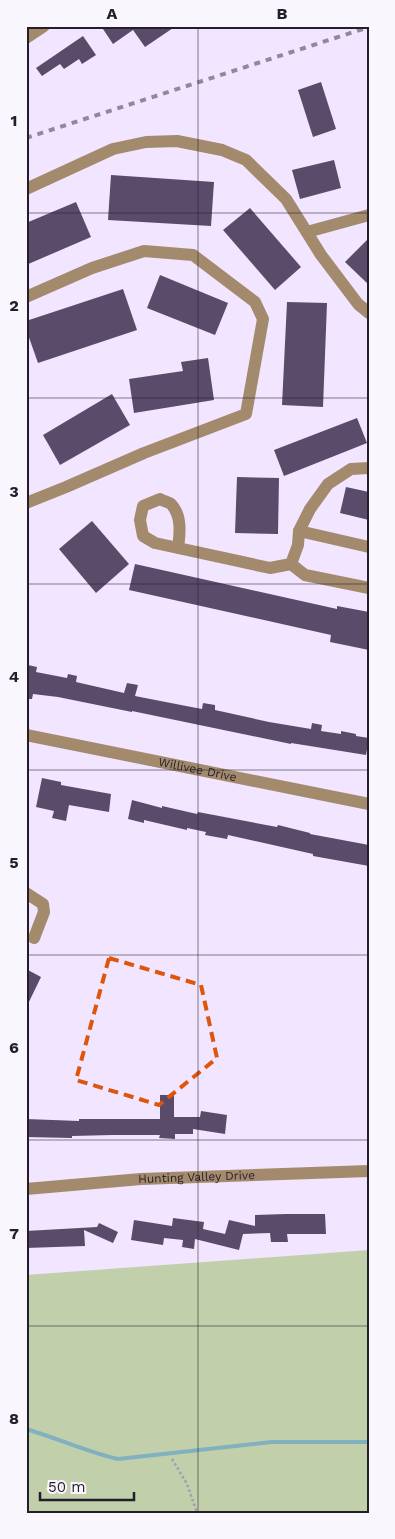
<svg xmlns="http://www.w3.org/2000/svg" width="395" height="1539" viewBox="0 0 395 1539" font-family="'Work Sans',sans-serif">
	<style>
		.green { fill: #c1cfab }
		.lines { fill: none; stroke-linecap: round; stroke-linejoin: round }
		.stream { stroke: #81b1bf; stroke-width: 4 }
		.building { fill: #5b4b6b }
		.path { stroke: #a69cb1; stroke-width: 2.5; stroke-dasharray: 2.5 2.5; stroke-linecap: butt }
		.minor { stroke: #a38a6d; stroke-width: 12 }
		.rail { stroke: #91889b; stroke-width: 4; stroke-dasharray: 6 6; stroke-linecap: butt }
		.marked { fill: none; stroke: #de560d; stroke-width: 4; stroke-dasharray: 10 6; stroke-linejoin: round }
		.grid { fill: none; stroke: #241e29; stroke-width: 1; stroke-opacity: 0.55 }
		.labels { text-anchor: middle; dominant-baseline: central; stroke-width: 5; stroke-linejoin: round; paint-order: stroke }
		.street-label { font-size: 12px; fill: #241e29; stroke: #faf6fd }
		.neatline { fill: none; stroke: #241e29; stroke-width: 2 }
		.grid-label { font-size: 16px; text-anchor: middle; font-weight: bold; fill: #241e29 }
	</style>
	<rect width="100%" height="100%" fill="#f1e5ff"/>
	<polygon class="green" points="369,1250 369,1513 26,1513 26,1275"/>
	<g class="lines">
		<path class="stream" d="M26 1429C57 1438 87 1452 118 1459L272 1442H369"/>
	</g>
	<g class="building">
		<polygon points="101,26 176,26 145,47 133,30 113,44"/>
		<polygon points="83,36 96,55 82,64 79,59 64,69 60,64 42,76 36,68"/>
		<polygon points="321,82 336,129 313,137 298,90"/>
		<polygon points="334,160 341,188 300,199 292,170"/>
		<polygon points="111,175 214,182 211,226 108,220"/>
		<polygon points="76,202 91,237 26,265 26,223"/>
		<polygon points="250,208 301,267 275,290 223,230"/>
		<polygon points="369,238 369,285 345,262"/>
		<polygon points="160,275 228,303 215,335 147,308"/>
		<polygon points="123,289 137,330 38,363 26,329 26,321"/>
		<polygon points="287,302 327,303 323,407 282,405"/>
		<polygon points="208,358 214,400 134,413 129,379 183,371 181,362"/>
		<polygon points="112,394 130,425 60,465 43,435"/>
		<polygon points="357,418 367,443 284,476 274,450"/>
		<polygon points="237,477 279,478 278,534 235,533"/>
		<polygon points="346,487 369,492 369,520 340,513"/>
		<polygon points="92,521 129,564 96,593 59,549"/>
		<polygon points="135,564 337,609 337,606 369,612 369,650 330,642 331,635 129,590"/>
		<polygon points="28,665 37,667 36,672 67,678 68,674 77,676 76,682 124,693 127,683 138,685 135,696 181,705 202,709 203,703 215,705 215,710 269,722 311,729 312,723 322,725 321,731 341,734 341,731 356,734 356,736 369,738 366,755 291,743 291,744 132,711 132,712 58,697 33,694 32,699 26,699"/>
		<polygon points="42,778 61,782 61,785 111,794 109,812 69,805 66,821 52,818 54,811 36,807"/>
		<polygon points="132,800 162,808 162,806 197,814 198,812 277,827 278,825 310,833 310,834 369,845 369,866 313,856 313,854 228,835 227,839 205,835 206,832 187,828 187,830 144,820 144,823 128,819"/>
		<polygon points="26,969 41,977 26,1008"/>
		<polygon points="160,1095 174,1095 174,1117 200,1117 201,1111 227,1115 225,1134 193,1129 193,1134 175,1134 175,1139 159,1138 160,1135 112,1135 72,1136 72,1138 26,1137 26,1119 79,1121 79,1119 160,1119"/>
		<polygon points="286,1214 325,1214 326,1234 287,1234 288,1242 271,1242 270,1233 243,1234 239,1250 195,1239 194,1249 182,1247 183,1240 164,1238 163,1245 131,1240 134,1220 172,1226 173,1218 204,1222 203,1229 225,1234 229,1220 255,1226 255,1215"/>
		<polygon points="99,1223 118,1232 113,1243 84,1230 85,1246 26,1248 26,1231 97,1227"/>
	</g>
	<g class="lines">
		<polyline class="path" points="172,1459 187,1484 197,1513"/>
		<g class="minor">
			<polyline points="26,38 44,26"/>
			<polyline points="26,189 113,149 146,142 177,141 222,150 246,160 286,199 321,255 358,304 369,313"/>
			<polyline points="307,232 369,215"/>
			<polyline points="26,297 92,268 144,251 193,255 255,302 263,319 246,414 144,453 66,487 26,503"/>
			<polyline points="299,531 369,547"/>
			<path d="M178 548C180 534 182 515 171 504 169 502 163 501 160 499L143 506 140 520 143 536 155 543 270 568 291 564 298 545 299 531 310 509 328 484 351 469 369 468"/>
			<polyline points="291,564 305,575 369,588"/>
			<path id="s1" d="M26 735 369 804"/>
			<polyline points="26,893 43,904 44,912 34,938"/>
			<path id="s2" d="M26 1189 141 1179 369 1171"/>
		</g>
		<polyline class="rail" points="26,138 369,27"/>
	</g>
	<path class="marked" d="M109 958 201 985 217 1058 159 1105 76 1080Z"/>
	<path class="grid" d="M198 26V1513M26 213H369M26 398H369M26 584H369M26 770H369M26 955H369M26 1140H369M26 1326H369"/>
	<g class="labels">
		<g class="street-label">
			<text stroke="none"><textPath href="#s1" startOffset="175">Willivee Drive</textPath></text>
			<text stroke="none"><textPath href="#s2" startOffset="171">Hunting Valley Drive</textPath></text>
		</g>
	</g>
	<rect width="395" height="1539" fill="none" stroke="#faf6fd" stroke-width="55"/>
	<path d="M40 1492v8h94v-8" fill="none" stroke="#241e29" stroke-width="2.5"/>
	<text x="48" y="1492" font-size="15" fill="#241e29" stroke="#faf6fd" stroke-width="4" paint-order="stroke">50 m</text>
	<rect x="28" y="28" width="340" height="1484" class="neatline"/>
	<g class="grid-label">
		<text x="112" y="19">A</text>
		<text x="282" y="19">B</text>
		<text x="14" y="126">1</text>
		<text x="14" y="311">2</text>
		<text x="14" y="497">3</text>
		<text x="14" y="682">4</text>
		<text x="14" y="868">5</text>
		<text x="14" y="1053">6</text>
		<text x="14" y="1239">7</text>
		<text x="14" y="1424">8</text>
	</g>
</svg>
